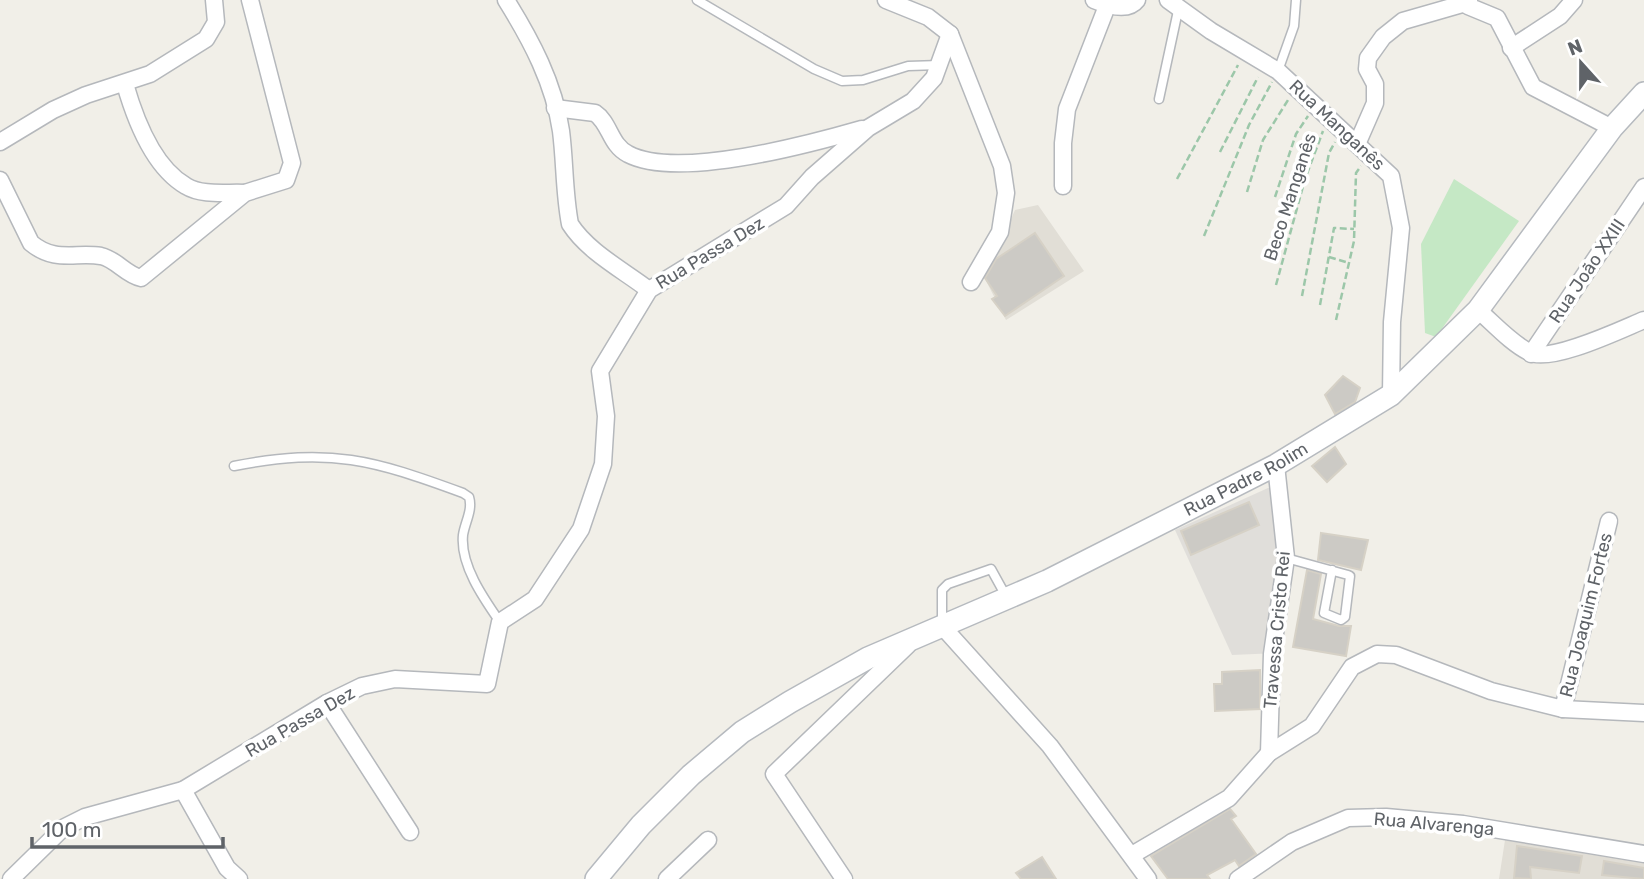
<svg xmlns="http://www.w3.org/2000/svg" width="1644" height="879" viewBox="0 0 1644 879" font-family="Rubik,sans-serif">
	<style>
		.industrial { fill: #e0deda }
		.education { fill: #e1ded6 }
		.green { fill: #c5e8c5 }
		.building { fill: #cccac5; stroke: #d6d1c6; stroke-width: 2 }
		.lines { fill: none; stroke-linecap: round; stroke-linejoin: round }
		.lane-casing { stroke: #b5b8bc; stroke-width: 11 }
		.street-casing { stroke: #b5b8bc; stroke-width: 19 }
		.secondary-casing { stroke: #b6babf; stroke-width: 24 }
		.path { stroke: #9cc7a9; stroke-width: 2.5; stroke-dasharray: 7 3.5; stroke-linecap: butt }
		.lane { stroke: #fff; stroke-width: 8 }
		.street { stroke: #fff; stroke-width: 16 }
		.secondary { stroke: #fff; stroke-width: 21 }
		.labels { text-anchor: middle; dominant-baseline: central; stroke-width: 7; stroke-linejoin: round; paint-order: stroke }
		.street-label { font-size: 18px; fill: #5f6368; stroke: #fff }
	</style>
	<rect width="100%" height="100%" fill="#f1efe8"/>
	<polygon class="industrial" points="1268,488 1275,488 1282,498 1275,653 1232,655 1175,530"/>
	<g class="education">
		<polygon points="1038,205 1084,271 1006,320 980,269 1005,233 1015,210"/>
		<polygon points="1505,840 1644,863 1644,879 1499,879"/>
	</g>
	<polygon class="green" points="1454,179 1519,221 1436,337 1425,333 1421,244"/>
	<g class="building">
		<polygon points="1035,233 1064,276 1005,316 992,299 997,296 985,278 996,259"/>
		<polygon points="1343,376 1360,388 1355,402 1335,414 1325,395"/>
		<polygon points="1335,447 1346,464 1327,482 1312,466"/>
		<polygon points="1249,502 1259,525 1191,555 1181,531"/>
		<polygon points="1321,533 1368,540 1361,570 1318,560"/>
		<polygon points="1307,570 1321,574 1313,619 1339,626 1351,626 1346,656 1293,647"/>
		<polygon points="1260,670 1260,709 1215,711 1214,684 1222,684 1222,672"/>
		<polygon points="1230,809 1236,816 1231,819 1256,854 1239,866 1235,860 1207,875 1210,879 1168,879 1151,856"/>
		<polygon points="1517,846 1582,856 1579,873 1530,867 1531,879 1514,878"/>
		<polygon points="1042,857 1056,879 1021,879 1016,873"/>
		<polygon points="1604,861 1644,868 1644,879 1602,875"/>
	</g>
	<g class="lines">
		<g class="lane-casing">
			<g id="lane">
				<polyline points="697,0 814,69 842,81 863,80 908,66 940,65"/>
				<polyline points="1278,71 1294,26 1296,0"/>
				<polyline points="1159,99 1179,6"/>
				<path d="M234 466C331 447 373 460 463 493L469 497C473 510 465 522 463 535 460 565 484 599 500 622"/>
				<polyline points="1286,558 1348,575 1350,576 1345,617 1341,620 1324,613 1332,570"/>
				<polyline points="942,625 942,590 948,584 991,569 1007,598"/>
			</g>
		</g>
		<g class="street-casing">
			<g id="street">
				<path d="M506 0C531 40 554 83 561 131 565 162 564 193 570 224 588 252 623 270 649 290"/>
				<polyline points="886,0 928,17 950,34 1002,166 1006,193 1000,232 971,282"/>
				<path d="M1094 0C1106 5 1128 12 1137 0"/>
				<polyline points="1168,0 1211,31 1278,71 1391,176 1401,228 1392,322 1391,395"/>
				<polyline points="1469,0 1468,6 1497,18 1533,87 1612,128"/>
				<polyline points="1511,48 1560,16 1574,0"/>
				<path d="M125 84C135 119 153 167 186 186 202 196 227 192 245 193"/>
				<path d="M555 108 595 113C610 123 610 145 628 154 677 180 810 144 862 129"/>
				<polyline points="0,142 53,110 86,95 150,74 206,39 216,22 214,0"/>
				<polyline points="1358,142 1375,103 1375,84 1367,69 1368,58 1383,37 1403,21 1462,4"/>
				<path d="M0 180 31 243C55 263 75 252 101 256 116 259 126 275 141 278L245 193 286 180 292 163 250 0"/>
				<polyline points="1063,186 1063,143 1067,109 1107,6"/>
				<path d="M1478 310C1494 324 1511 343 1529 352 1550 364 1622 329 1644 320"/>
				<polyline points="1531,354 1644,187"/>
				<polyline points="942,626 1050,746 1148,879"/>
				<polyline points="327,703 410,832"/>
				<polyline points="1563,709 1609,521"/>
				<polyline points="1269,753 1272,654 1286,558 1276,465"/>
				<polyline points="183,790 227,868 239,879"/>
				<polyline points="1132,855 1229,798 1269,753 1312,726 1352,667 1377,654 1396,655 1491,691 1563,709 1644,713"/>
				<polyline points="11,879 63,828 85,817 183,790 327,703 362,686 395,679 487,684 500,622 535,599 581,529 603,464 606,416 600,371 649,290 786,206 812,177 868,128 913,101 934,78 950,34"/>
				<polyline points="667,879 708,840"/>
				<polyline points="844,879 774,774 908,645"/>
				<polyline points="1238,879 1292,842 1348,818 1386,817 1463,824 1644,854"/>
			</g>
		</g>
		<g class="secondary-casing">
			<g id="secondary">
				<path id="s1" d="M596 879 641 825 691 775 742 732 790 702 868 658 1047 581 1276 465 1391 395 1478 310 1612 128 1644 93"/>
			</g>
		</g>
		<g class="path">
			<polyline points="1220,152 1258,77"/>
			<polyline points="1177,179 1238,65"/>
			<polyline points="1247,192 1263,140 1288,100"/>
			<polyline points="1275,197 1296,134 1308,116"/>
			<polyline points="1204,236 1249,125 1272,82"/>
			<polyline points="1329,257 1349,263"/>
			<polyline points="1276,285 1305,179 1323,131"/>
			<polyline points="1302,296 1329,153 1335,142"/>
			<polyline points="1320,305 1334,228 1354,229"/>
			<polyline points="1336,320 1354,241 1356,173 1361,166"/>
		</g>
		<use href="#lane" class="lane"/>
		<use href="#street" class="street"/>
		<use href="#secondary" class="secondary"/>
	</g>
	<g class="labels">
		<g class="street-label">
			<text transform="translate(1337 125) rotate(43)">Rua Manganês</text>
			<text transform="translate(1290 197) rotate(-72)">Beco Manganês</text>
			<text transform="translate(710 253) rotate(-31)">Rua Passa Dez</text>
			<text transform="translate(1587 271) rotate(-56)">Rua João XXIII</text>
			<text stroke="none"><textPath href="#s1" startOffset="772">Rua Padre Rolim</textPath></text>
			<text transform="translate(1586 615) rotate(-76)">Rua Joaquim Fortes</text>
			<text transform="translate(1277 630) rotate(-85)">Travessa Cristo Rei</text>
			<text transform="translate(300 722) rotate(-30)">Rua Passa Dez</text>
			<text transform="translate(1434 824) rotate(5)">Rua Alvarenga</text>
		</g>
	</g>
	<g transform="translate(1581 63) rotate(339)" stroke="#ffffff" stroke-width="5" paint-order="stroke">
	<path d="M0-5L12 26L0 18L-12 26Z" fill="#5f6368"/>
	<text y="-10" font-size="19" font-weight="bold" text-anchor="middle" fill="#5f6368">N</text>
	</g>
	<path d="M32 837v10h191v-10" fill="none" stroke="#5f6368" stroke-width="3.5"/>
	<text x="42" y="837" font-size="21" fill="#5f6368" stroke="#ffffff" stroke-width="5" paint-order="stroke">100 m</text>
</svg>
